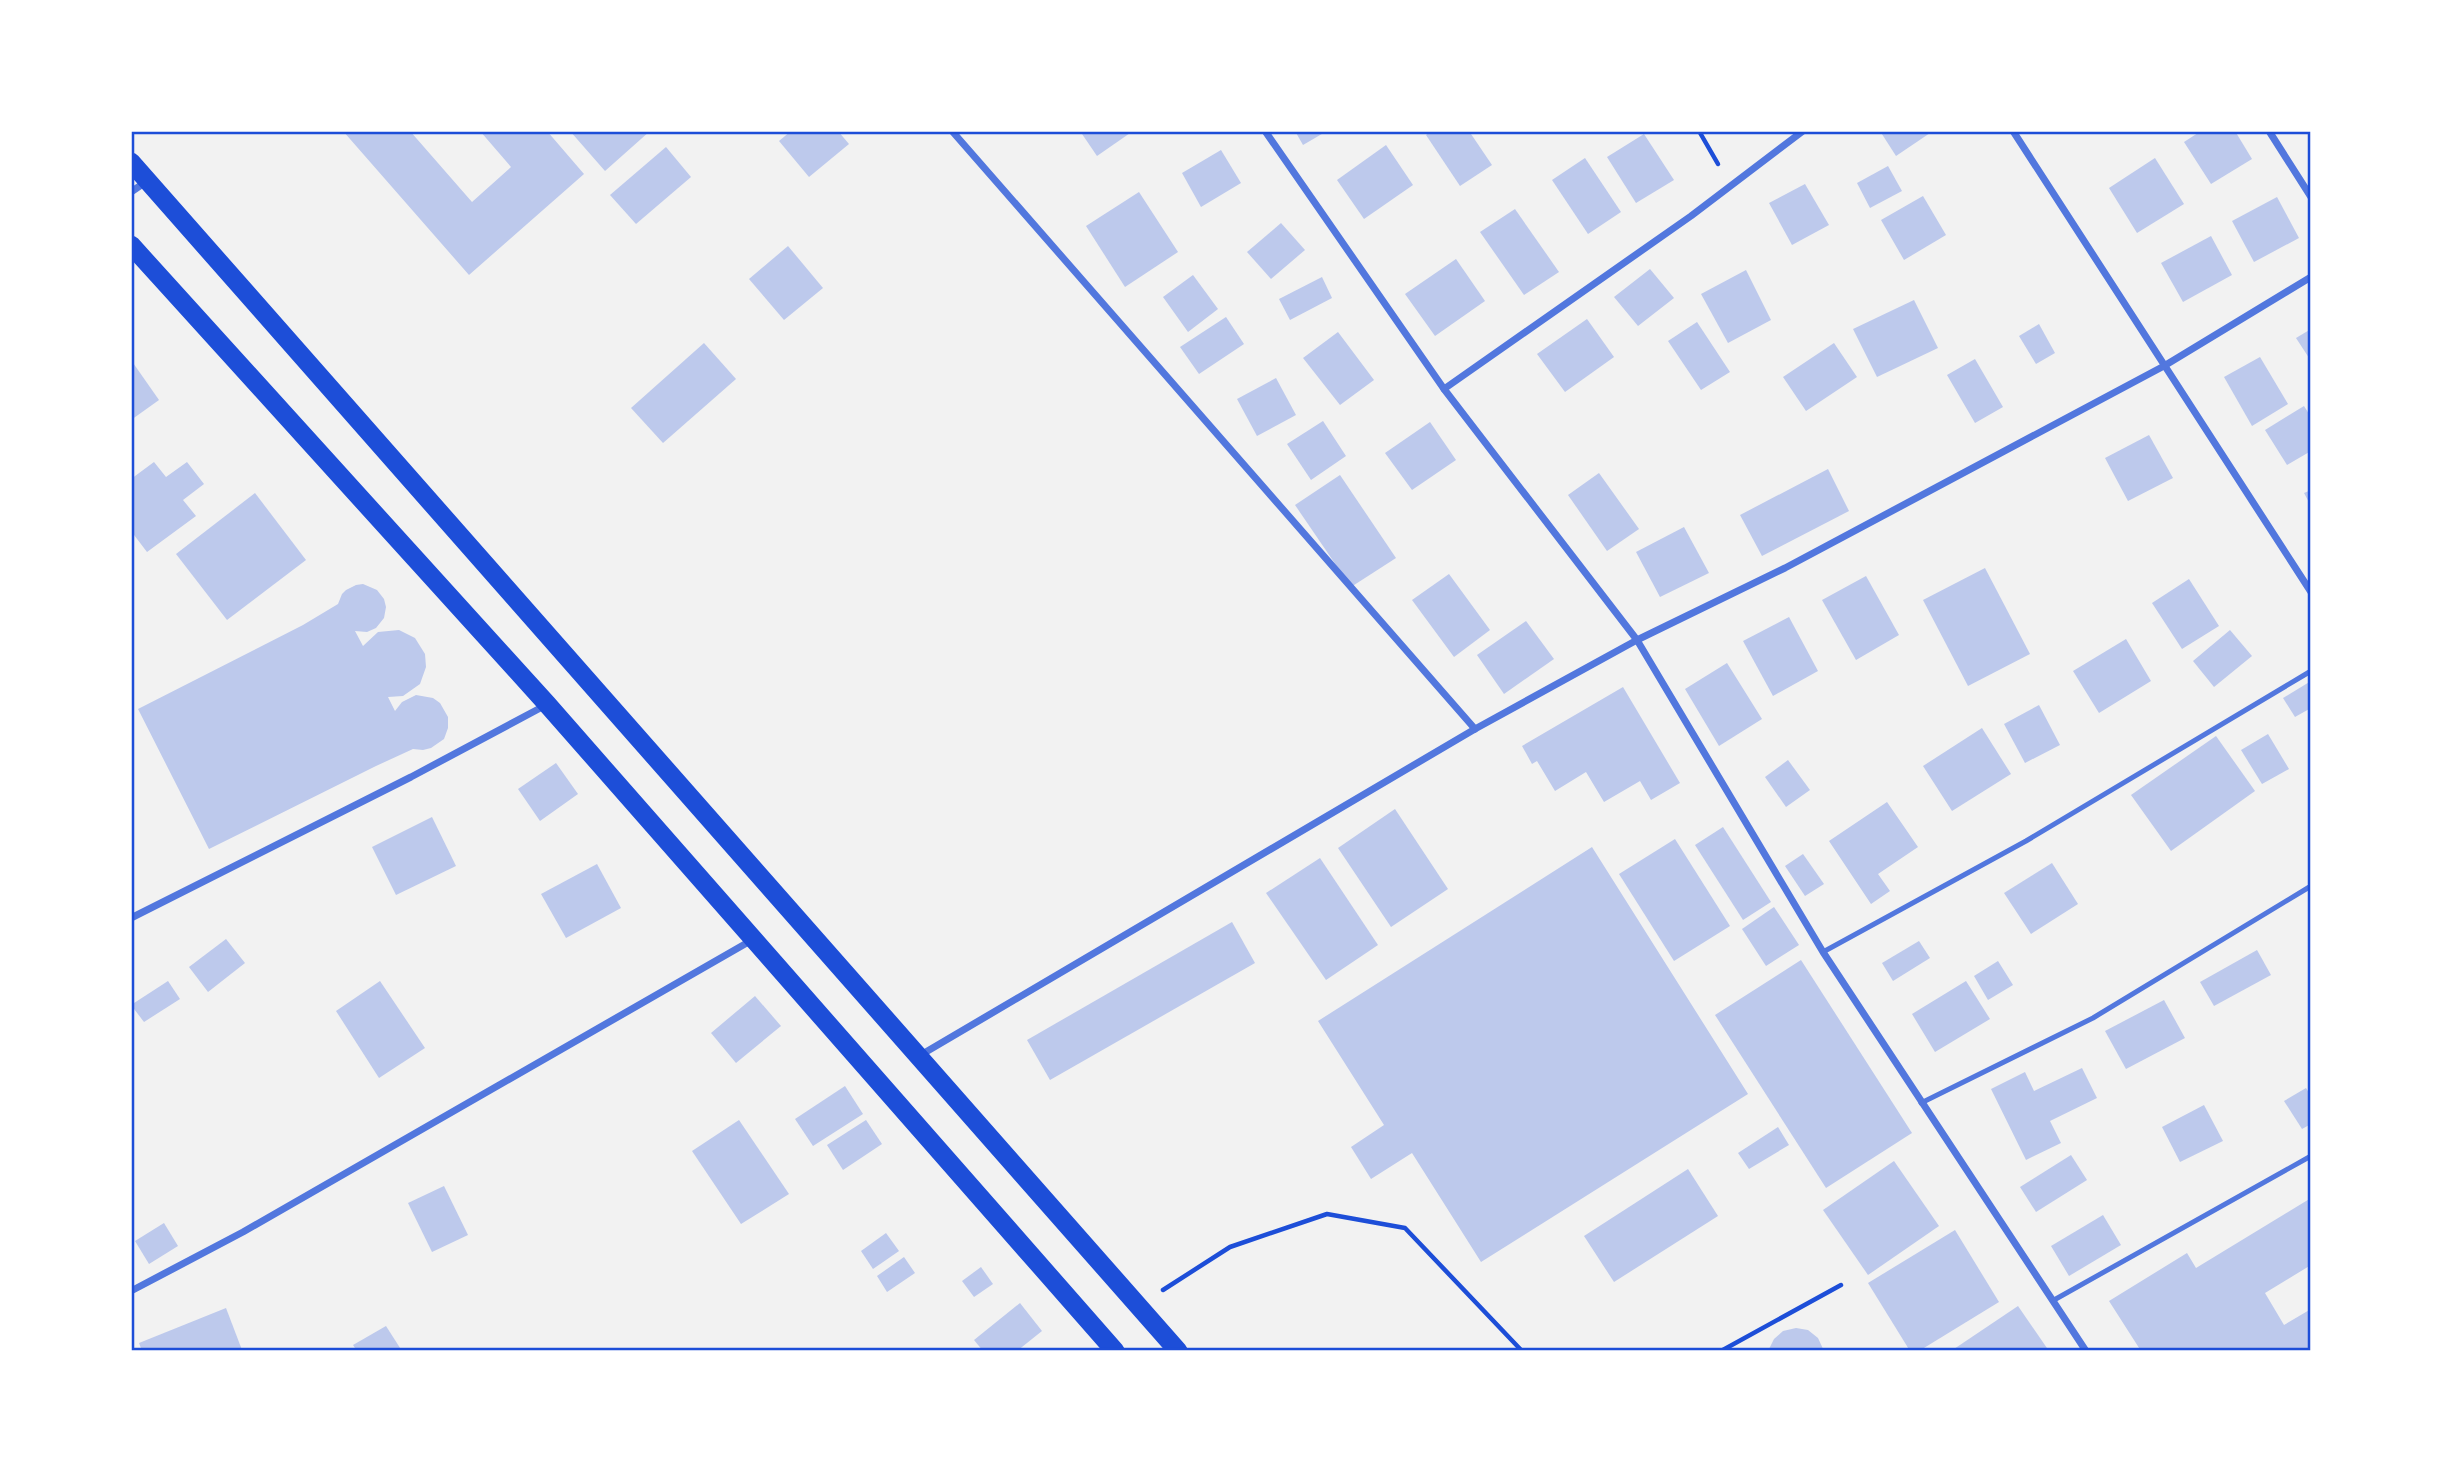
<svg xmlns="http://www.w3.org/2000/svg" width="2442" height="1482" viewBox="0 0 2442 1482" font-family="'PT Sans Narrow',sans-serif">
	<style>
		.building { fill: #bdc9ec }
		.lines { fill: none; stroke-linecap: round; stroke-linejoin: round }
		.path { stroke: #1d4ed8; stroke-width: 4.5 }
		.service { stroke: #5277de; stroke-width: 5 }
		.minor { stroke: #5277de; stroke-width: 7 }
		.trunk { stroke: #1d4ed8; stroke-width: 19 }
		.neatline { fill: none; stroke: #1d4ed8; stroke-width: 2.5 }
	</style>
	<rect width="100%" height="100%" fill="#f2f2f2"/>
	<g class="building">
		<polygon points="343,131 410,131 472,202 511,167 480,131 547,131 584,174 469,275"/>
		<polygon points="570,131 650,131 605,171"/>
		<polygon points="791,131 838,131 849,144 809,177 779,141"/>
		<polygon points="1080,131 1133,131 1097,156"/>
		<polygon points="1295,131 1327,131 1303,145"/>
		<polygon points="1431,131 1469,131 1492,165 1460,186 1426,135"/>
		<polygon points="1880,131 1933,131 1896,156"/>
		<polygon points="2201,131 2235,131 2252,159 2211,184 2184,142"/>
		<polygon points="1644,134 1674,180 1636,203 1607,157"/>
		<polygon points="1386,145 1413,185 1364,219 1337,180"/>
		<polygon points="666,147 691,177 636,224 610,195"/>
		<polygon points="1221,150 1241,183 1201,207 1182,173"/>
		<polygon points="1585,158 1621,212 1588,234 1552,180"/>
		<polygon points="2155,158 2184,204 2137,233 2109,188"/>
		<polygon points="1888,166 1902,191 1870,208 1857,183"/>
		<polygon points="1805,184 1829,225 1792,245 1769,203"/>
		<polygon points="1139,192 1178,252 1125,287 1086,226"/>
		<polygon points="1923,196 1946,235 1904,260 1881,220"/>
		<polygon points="2277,197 2299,238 2254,262 2232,221"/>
		<polygon points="1515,209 1559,272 1524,295 1480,232"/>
		<polygon points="1281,223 1305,250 1271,279 1247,252"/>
		<polygon points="2211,236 2232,275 2183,302 2161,263"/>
		<polygon points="788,246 823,288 784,320 749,279"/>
		<polygon points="1456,259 1485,301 1435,336 1405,294"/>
		<polygon points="1650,269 1674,298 1638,326 1614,297"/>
		<polygon points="1746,270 1771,320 1728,343 1701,294"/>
		<polygon points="1193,275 1218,309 1188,332 1163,297"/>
		<polygon points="1322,277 1332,298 1290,320 1279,299"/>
		<polygon points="1914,300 1938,348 1877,377 1853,329"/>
		<polygon points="1226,317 1244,344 1199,374 1180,347"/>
		<polygon points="1587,319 1614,357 1565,392 1537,354"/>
		<polygon points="1697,322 1730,372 1701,390 1668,341"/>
		<polygon points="2039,324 2055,353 2036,364 2019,336"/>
		<polygon points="2311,329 2311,361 2296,338"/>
		<polygon points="1338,332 1374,380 1340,405 1303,358"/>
		<polygon points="704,343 736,379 663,443 631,408"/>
		<polygon points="1834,343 1857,377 1806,411 1783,377"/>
		<polygon points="2260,357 2288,404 2252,426 2224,377"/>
		<polygon points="1975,359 2003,407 1975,423 1947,375"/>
		<polygon points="131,360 159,400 131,420"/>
		<polygon points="1276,378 1296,415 1257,436 1237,399"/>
		<polygon points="2304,406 2311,417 2311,451 2287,465 2265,430"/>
		<polygon points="1323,421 1346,456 1311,480 1287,444"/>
		<polygon points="1430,422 1456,460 1412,490 1385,453"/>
		<polygon points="2149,435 2173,478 2128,501 2105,458"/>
		<polygon points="154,462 166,477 187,462 204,484 183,500 196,516 147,552 131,531 131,479"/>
		<polygon points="1828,469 1849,511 1762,556 1740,515"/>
		<polygon points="1599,473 1639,529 1607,551 1568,495"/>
		<polygon points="1340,475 1396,558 1351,587 1295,505"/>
		<polygon points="2311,490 2311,506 2304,493"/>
		<polygon points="255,493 306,560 227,620 176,554"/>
		<polygon points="1684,527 1709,573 1660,597 1636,552"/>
		<polygon points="1985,568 2030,654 1968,686 1923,600"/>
		<polygon points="1449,574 1490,630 1454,657 1412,600"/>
		<polygon points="1866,576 1899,635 1856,660 1822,600"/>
		<polygon points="2189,579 2219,626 2182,649 2152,603"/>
		<polygon points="363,584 377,590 384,599 386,607 384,618 376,628 367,632 355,631 363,646 378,632 399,630 415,638 425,654 426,667 420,684 403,696 388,697 395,711 402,702 416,695 433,698 440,703 448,717 448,728 444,739 431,748 423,750 413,749 376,766 209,849 138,709 303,625 338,604 342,594 346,590 356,585"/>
		<polygon points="1789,617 1818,671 1773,696 1743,641"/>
		<polygon points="1526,621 1554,659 1504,694 1477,655"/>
		<polygon points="2230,630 2252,656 2214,687 2193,661"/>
		<polygon points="2126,639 2151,681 2099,713 2073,671"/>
		<polygon points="1727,663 1762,719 1719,746 1685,689"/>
		<polygon points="2311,681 2311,708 2295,717 2283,698"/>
		<polygon points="1623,687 1680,783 1651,800 1640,781 1604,802 1586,772 1555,791 1537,761 1532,764 1522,746"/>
		<polygon points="2039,705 2060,745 2025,763 2004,724"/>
		<polygon points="1982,728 2011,774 1952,811 1923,766"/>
		<polygon points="2268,734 2289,769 2262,784 2241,750"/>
		<polygon points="2216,736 2255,791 2171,851 2131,795"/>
		<polygon points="1788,760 1810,790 1786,807 1765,777"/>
		<polygon points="556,763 578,794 540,821 518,789"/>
		<polygon points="1887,802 1918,847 1878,874 1890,891 1871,904 1829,841"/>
		<polygon points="1395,809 1448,889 1391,927 1338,848"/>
		<polygon points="432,817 456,866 396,895 372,847"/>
		<polygon points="1723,827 1771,902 1743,920 1695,845"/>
		<polygon points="1675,839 1730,926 1674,961 1619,874"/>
		<polygon points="1592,847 1748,1094 1481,1262 1412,1153 1371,1179 1351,1147 1384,1125 1318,1021"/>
		<polygon points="1803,854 1824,884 1805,896 1785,866"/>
		<polygon points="1320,858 1378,945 1326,980 1266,893"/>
		<polygon points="2052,863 2078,904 2031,934 2004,893"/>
		<polygon points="597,864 621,908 566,938 541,894"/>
		<polygon points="1774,907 1799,945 1766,966 1742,929"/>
		<polygon points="1232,922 1255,963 1050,1080 1027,1040"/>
		<polygon points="226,939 245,963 208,992 189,967"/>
		<polygon points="1919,941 1930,958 1893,981 1882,963"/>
		<polygon points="2257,950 2271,975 2214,1006 2200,982"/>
		<polygon points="1801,960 1912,1133 1826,1188 1715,1015"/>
		<polygon points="1998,961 2013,985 1988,1000 1974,976"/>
		<polygon points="168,981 180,999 144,1022 131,1005"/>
		<polygon points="380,981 425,1048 379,1078 336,1011"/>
		<polygon points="1966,981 1990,1019 1935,1052 1912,1014"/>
		<polygon points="755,996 781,1026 736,1063 711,1033"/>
		<polygon points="2164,1000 2185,1038 2126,1069 2105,1031"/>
		<polygon points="2082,1068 2097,1098 2050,1121 2061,1143 2026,1160 1991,1089 2025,1072 2034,1091"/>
		<polygon points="845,1086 863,1114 813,1146 795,1119"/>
		<polygon points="2306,1088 2311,1096 2311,1124 2302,1129 2284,1101"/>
		<polygon points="2204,1105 2223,1141 2180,1162 2162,1127"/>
		<polygon points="739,1120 789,1194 741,1224 692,1151"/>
		<polygon points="866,1120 882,1144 843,1170 827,1145"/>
		<polygon points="1778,1127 1789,1145 1749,1169 1738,1153"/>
		<polygon points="2071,1155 2087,1180 2036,1212 2020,1187"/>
		<polygon points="1894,1161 1939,1226 1868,1275 1823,1210"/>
		<polygon points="1688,1169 1718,1216 1614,1282 1584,1236"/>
		<polygon points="444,1186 468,1235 432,1252 408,1203"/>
		<polygon points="2311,1198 2311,1265 2265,1293 2284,1325 2311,1309 2311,1351 2141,1351 2109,1301 2187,1253 2196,1268"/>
		<polygon points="2103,1215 2121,1245 2069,1276 2051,1246"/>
		<polygon points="164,1223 178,1246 149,1264 135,1241"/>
		<polygon points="1955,1230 1999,1302 1919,1351 1910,1351 1868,1283"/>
		<polygon points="886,1233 899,1251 873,1269 861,1251"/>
		<polygon points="904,1257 915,1273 887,1292 877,1276"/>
		<polygon points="981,1267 993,1284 974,1297 962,1281"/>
		<polygon points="1020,1303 1042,1331 1017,1351 983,1351 974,1340"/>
		<polygon points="2018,1306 2049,1351 1951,1351"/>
		<polygon points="226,1308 242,1350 142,1351 139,1343"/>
		<polygon points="386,1326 402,1351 357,1351 353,1345"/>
		<polygon points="1796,1328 1808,1330 1818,1338 1824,1351 1768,1351 1774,1339 1783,1331"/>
	</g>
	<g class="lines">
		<g class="path">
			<polyline points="1699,131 1718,164"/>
			<polyline points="1163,1290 1230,1247 1327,1214 1405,1228 1522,1351"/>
			<polyline points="1721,1351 1841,1285"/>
		</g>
		<g class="service">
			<polyline points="1823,952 2026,841 2311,671"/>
			<polyline points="1921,1103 2093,1018 2311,886"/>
			<polyline points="2054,1300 2311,1156"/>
		</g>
		<g class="minor">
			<polyline points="952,131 1475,729"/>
			<polyline points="1265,131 1444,389 1637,640 1823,952 2086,1351"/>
			<polyline points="2013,131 2311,592"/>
			<polyline points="2269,131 2311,197"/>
			<polyline points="131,192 147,181"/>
			<polyline points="1444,389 1691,216 1803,131"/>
			<polyline points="131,918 411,777 546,705"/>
			<polyline points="919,1056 1475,729 1637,640 1785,568 2164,366 2311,277"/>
			<polyline points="131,1291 243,1232 752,940"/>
		</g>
		<g class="trunk">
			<polyline points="131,162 1178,1351"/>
			<polyline points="131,245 547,704 1115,1351"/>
		</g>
	</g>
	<rect width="2442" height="1482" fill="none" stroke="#ffffff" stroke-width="266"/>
	<rect x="133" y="133" width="2176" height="1216" class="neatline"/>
</svg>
